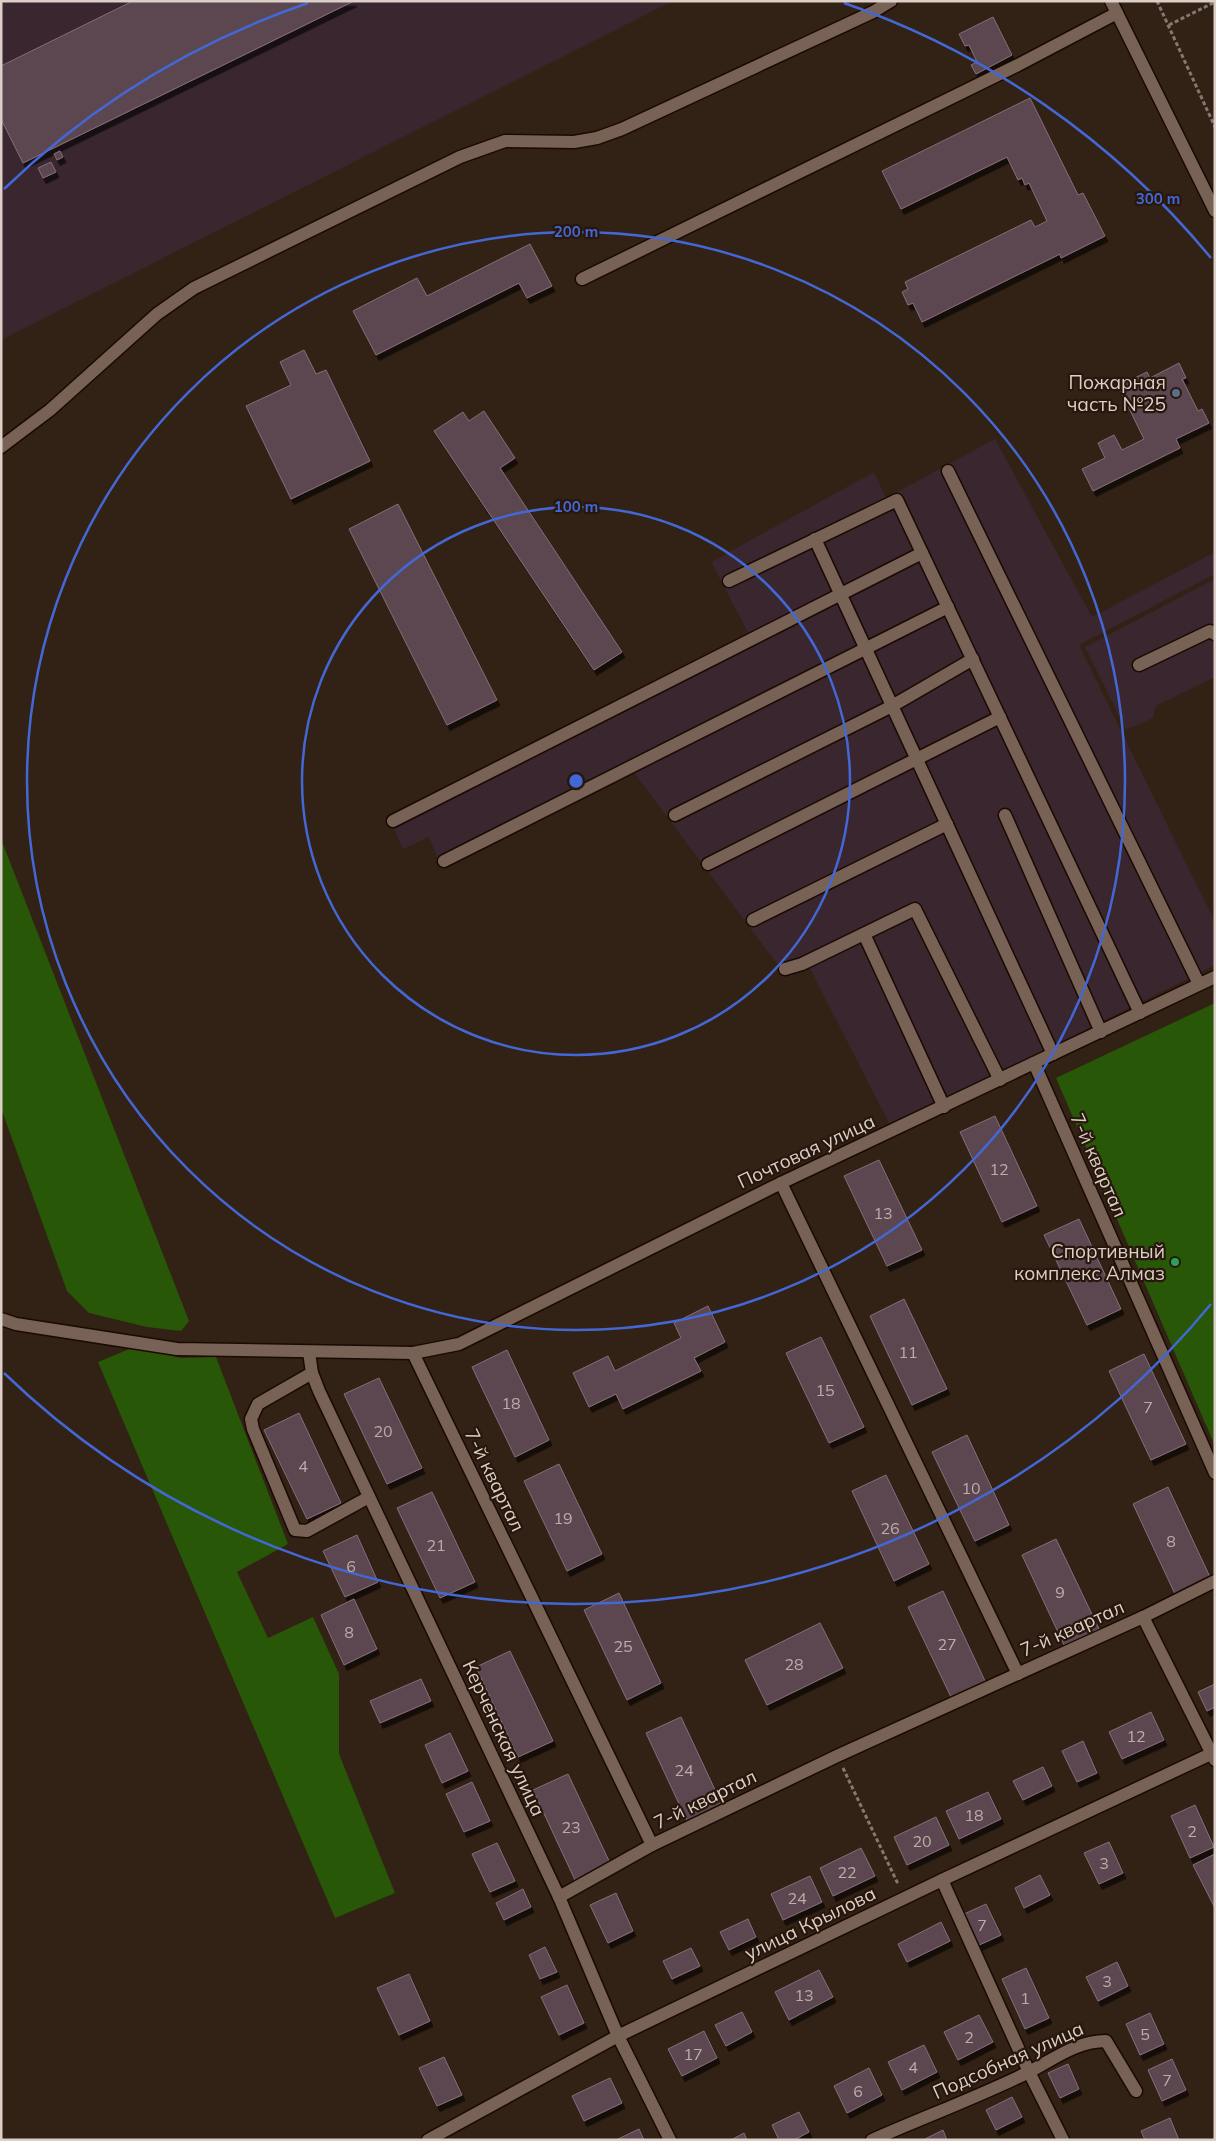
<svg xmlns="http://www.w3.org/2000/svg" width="1216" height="2141" viewBox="0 0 1216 2141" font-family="Mulish,sans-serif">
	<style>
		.industrial { fill: #39262e }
		.green { fill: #275707 }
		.building { fill: #5c4651; stroke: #856d79; filter: url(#shadow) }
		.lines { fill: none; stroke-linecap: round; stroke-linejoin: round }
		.minor-casing { stroke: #1a0a02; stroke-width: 15 }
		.path { stroke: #86786e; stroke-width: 3; stroke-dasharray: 4 2.5; stroke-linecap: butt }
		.minor { stroke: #776255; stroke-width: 12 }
		.ring { fill: none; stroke: #4368d5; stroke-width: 2.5 }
		.service-dot { fill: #5c6f8a; stroke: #28170c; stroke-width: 2 }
		.leisure-dot { fill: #2e9e5b; stroke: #28170c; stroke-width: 2 }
		.labels { text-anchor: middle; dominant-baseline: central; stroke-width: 4.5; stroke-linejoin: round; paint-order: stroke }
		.number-label { font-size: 16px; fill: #bbadaa }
		.poi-label { font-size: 19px; fill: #dbcfc8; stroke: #28170c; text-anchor: end }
		.street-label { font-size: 19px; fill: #dbcfc8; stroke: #28170c }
		.centre { fill: #4368d5; stroke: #28170c; stroke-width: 2.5 }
		.ring-label { font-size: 15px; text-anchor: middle; font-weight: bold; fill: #4368d5; stroke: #28170c; stroke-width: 4.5; stroke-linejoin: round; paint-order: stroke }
	</style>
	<defs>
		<filter id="shadow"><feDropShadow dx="3" dy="5.5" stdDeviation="0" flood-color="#0009"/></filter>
	</defs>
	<rect width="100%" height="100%" fill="#322115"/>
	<g class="industrial">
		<polygon points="1,1 673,1 1,340"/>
		<polygon points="995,439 1092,617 1215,552 1215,574 1079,645 1215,922 1215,965 891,1127 805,959 780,968 626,762 437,857 429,837 403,849 394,829 755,646 711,562 874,472 886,498"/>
		<polygon points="1215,579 1215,677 1156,706 1153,718 1126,730 1085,647"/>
	</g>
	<g class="green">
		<polygon points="1,839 189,1321 181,1331 147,1327 89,1313 67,1291 1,1108"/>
		<polygon points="1215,1003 1215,1446 1056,1078"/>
		<polygon points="134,1347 181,1358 216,1357 288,1544 237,1572 268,1638 313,1617 339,1674 339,1754 395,1893 335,1918 98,1362"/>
	</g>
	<g class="building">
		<polygon points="133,1 354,1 23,163 1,119 1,66"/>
		<polygon points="993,17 1012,55 976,74 971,65 977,62 969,45 965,46 959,34"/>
		<polygon points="1030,98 1078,195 1083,193 1105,236 1061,258 1060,254 922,322 913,303 908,305 902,292 908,289 905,282 1031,220 1035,227 1047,221 1029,183 1025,185 1022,178 1018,180 1007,157 901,209 882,171"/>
		<polygon points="60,151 63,157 57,160 54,154"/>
		<polygon points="51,162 56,172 43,178 38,168"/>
		<polygon points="530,244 552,286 527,298 519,283 376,355 353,311 417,278 427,296"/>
		<polygon points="304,350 316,374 326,370 370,461 291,499 246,406 291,385 280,362"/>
		<polygon points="1179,363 1186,378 1182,379 1198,411 1202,409 1209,423 1176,439 1180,448 1093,491 1082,469 1105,458 1098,443 1114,435 1122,450 1144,439 1118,386 1147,372 1150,378"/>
		<polygon points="484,411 515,458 500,468 622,652 594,670 434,431 463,412 469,421"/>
		<polygon points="398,504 497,700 447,725 349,529"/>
		<polygon points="995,1116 1037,1206 1002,1222 960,1132"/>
		<polygon points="879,1160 922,1250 887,1266 844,1176"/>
		<polygon points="1079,1219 1121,1309 1087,1325 1044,1235"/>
		<polygon points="904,1299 947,1389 912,1405 870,1316"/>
		<polygon points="708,1306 725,1342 694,1358 701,1371 623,1409 616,1394 589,1407 573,1373 608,1356 615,1371 681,1338 674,1323"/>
		<polygon points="821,1337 864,1427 829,1443 786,1353"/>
		<polygon points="507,1350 549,1440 515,1457 472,1367"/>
		<polygon points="1144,1354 1186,1444 1151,1460 1109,1371"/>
		<polygon points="379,1378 422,1468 387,1484 344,1394"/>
		<polygon points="299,1413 341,1503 307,1519 264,1430"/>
		<polygon points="967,1435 1009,1525 975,1541 932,1452"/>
		<polygon points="559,1464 602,1554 567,1571 524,1481"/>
		<polygon points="886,1475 929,1564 894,1581 852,1491"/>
		<polygon points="1168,1487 1210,1577 1175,1594 1133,1504"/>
		<polygon points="432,1492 475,1582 440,1598 397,1508"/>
		<polygon points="357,1535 378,1582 345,1597 323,1551"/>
		<polygon points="1056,1539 1099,1629 1064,1645 1022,1555"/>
		<polygon points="943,1591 985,1681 951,1697 908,1607"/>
		<polygon points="619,1593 661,1683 627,1700 584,1610"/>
		<polygon points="354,1599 377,1649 344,1665 321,1615"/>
		<polygon points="820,1623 843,1668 767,1705 745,1660"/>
		<polygon points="510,1651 553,1741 518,1757 476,1667"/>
		<polygon points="421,1679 431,1701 380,1723 370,1701"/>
		<polygon points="1215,1684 1215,1707 1207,1711 1198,1692"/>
		<polygon points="1151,1712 1164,1740 1122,1759 1109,1732"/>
		<polygon points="681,1717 723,1807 688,1823 646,1733"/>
		<polygon points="450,1733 468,1771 442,1783 425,1745"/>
		<polygon points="1083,1741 1097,1773 1077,1782 1062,1751"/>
		<polygon points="1043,1767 1052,1786 1023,1800 1013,1781"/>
		<polygon points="568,1774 610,1863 575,1880 533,1790"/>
		<polygon points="472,1782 490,1821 464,1832 446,1794"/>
		<polygon points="988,1792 1001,1819 959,1839 946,1811"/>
		<polygon points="1195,1805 1214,1847 1190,1858 1171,1816"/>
		<polygon points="936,1817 949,1845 907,1865 894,1837"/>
		<polygon points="1109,1842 1123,1873 1099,1884 1084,1853"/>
		<polygon points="497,1843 515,1881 490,1892 472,1854"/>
		<polygon points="861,1848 875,1876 833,1896 820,1868"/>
		<polygon points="1215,1854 1215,1908 1193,1865"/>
		<polygon points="1040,1875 1050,1895 1024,1908 1015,1888"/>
		<polygon points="810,1876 822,1902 783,1920 771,1894"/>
		<polygon points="523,1889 531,1907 504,1920 496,1903"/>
		<polygon points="616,1893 633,1931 608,1943 590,1905"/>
		<polygon points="986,1904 1001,1935 977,1946 962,1915"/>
		<polygon points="748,1919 756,1937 729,1950 720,1932"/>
		<polygon points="941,1922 950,1941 907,1962 898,1944"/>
		<polygon points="545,1947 557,1972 540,1979 529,1955"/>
		<polygon points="691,1948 700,1966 672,1979 663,1961"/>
		<polygon points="1117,1962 1128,1986 1098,2001 1086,1977"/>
		<polygon points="1026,1968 1049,2018 1025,2029 1002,1979"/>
		<polygon points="819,1970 833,1997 789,2020 775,1992"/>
		<polygon points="409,1974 430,2021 399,2035 377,1988"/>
		<polygon points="567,1985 584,2023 559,2035 541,1997"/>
		<polygon points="742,2012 752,2032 726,2046 715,2025"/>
		<polygon points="1150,2013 1164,2044 1140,2055 1126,2024"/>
		<polygon points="979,2015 993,2042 958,2060 944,2032"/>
		<polygon points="704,2031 717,2058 682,2076 668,2049"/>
		<polygon points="924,2045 937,2072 902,2090 888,2062"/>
		<polygon points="444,2057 462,2095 437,2106 419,2068"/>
		<polygon points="1172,2059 1186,2090 1162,2101 1148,2070"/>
		<polygon points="1068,2064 1079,2089 1060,2098 1048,2073"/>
		<polygon points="869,2068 882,2095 847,2113 834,2086"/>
		<polygon points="610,2078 622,2103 584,2121 572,2096"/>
		<polygon points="1012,2097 1022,2117 996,2130 986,2110"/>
		<polygon points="799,2112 809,2132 794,2140 779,2140 772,2125"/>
		<polygon points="1170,2118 1179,2140 1145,2140 1141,2131"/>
		<polygon points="639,2129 644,2140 616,2140"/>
		<polygon points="943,2130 947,2140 923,2140"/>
		<polygon points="744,2133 747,2140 731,2140"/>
	</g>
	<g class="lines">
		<g class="minor-casing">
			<g id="minor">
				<polyline points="1111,1 1215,211"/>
				<polyline points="582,279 1018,65 1117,13"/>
				<polyline points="1,447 50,410 157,314 194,288 460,157 505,141 574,142 597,138 622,129 873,12 891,1"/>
				<polyline points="948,471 1199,984"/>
				<polyline points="815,539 1053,1054"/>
				<polyline points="729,581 897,500 1140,1013"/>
				<polyline points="1139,665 1210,631 1215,634"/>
				<polyline points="675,815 892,706 973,659"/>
				<polyline points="1005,815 1101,1032"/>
				<polyline points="393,821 922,553"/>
				<polyline points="444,861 948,607"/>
				<polyline points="708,864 1000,717"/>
				<polyline points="753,920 947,824"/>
				<polyline points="864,934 944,1107"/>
				<polyline points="785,969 802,964 915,909 1000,1080"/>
				<polyline points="1034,1063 1215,1473"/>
				<polyline points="781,1183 1018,1674"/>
				<polyline points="1,1319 16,1324 177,1349 413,1353 459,1344 781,1183 1215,977"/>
				<polyline points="309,1352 312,1373 319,1391 559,1897 618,2036 670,2140"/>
				<polyline points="413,1353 652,1845 837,1756 1143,1617 1215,1581"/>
				<polyline points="312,1373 258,1404 251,1419 253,1429 295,1530 307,1531 369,1497"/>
				<polyline points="1143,1617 1215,1760"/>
				<polyline points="942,1880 1029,2072 1063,2140"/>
				<polyline points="559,1897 652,1845"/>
				<polyline points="428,2140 618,2036 942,1880 1215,1752"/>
				<path d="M872 2140C924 2117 978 2097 1029 2072 1054 2059 1077 2041 1106 2041L1136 2091"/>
			</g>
		</g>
		<g class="path">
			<polyline points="1157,1 1215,127"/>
			<polyline points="1169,25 1215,2"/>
			<polyline points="843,1768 898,1884"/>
		</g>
		<use href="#minor" class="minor"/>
	</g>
	<g class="ring">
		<circle cx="576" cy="781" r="274"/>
		<circle cx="576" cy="781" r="549"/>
		<path d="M1211 1304A823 823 0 0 1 4 1373M4 189A823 823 0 0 1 308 3M844 3A823 823 0 0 1 1211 258"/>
	</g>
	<circle class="service-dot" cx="1176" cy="393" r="5"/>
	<circle class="leisure-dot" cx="1175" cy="1262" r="5"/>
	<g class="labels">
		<g class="number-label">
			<text x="999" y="1169">12</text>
			<text x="883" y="1213">13</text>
			<text x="908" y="1352">11</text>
			<text x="825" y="1390">15</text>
			<text x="511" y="1403">18</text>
			<text x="1148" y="1407">7</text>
			<text x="383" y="1431">20</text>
			<text x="303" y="1466">4</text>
			<text x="971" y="1488">10</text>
			<text x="563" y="1518">19</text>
			<text x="890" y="1528">26</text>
			<text x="1171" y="1541">8</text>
			<text x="436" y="1545">21</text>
			<text x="351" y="1566">6</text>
			<text x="1060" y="1592">9</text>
			<text x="349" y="1632">8</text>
			<text x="947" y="1644">27</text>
			<text x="623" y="1646">25</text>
			<text x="794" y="1664">28</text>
			<text x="1136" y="1736">12</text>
			<text x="684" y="1770">24</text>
			<text x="974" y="1815">18</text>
			<text x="571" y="1827">23</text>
			<text x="1192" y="1831">2</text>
			<text x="922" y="1841">20</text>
			<text x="1104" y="1863">3</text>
			<text x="847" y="1872">22</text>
			<text x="797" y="1898">24</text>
			<text x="982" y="1925">7</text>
			<text x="1107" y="1981">3</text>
			<text x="804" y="1995">13</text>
			<text x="1025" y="1998">1</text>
			<text x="1145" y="2034">5</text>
			<text x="969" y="2037">2</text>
			<text x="693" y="2054">17</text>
			<text x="913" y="2067">4</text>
			<text x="1167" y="2080">7</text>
			<text x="858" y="2091">6</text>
		</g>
		<g class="poi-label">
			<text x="1166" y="382">Пожарная<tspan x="1166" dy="22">часть №25</tspan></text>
			<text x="1165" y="1251">Спортивный<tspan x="1165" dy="22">комплекс Алмаз</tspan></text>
		</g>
		<g class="street-label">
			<text transform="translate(806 1151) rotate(-25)">Почтовая улица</text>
			<text transform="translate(1099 1165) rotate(66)">7-й квартал</text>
			<text transform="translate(495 1480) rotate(64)">7-й квартал</text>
			<text transform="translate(1072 1628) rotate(-24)">7-й квартал</text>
			<text transform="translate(504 1738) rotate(65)">Керченская улица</text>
			<text transform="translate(705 1799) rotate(-26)">7-й квартал</text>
			<text transform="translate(810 1923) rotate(-26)">улица Крылова</text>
			<text transform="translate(1008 2060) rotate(-24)">Подсобная улица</text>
		</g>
	</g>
	<circle cx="576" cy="781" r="8" class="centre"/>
	<g class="ring-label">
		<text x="1158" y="204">300 m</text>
		<text x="576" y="237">200 m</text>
		<text x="576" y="512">100 m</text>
	</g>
	<rect width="1216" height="2141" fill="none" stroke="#dbcfc8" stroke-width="5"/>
</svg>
